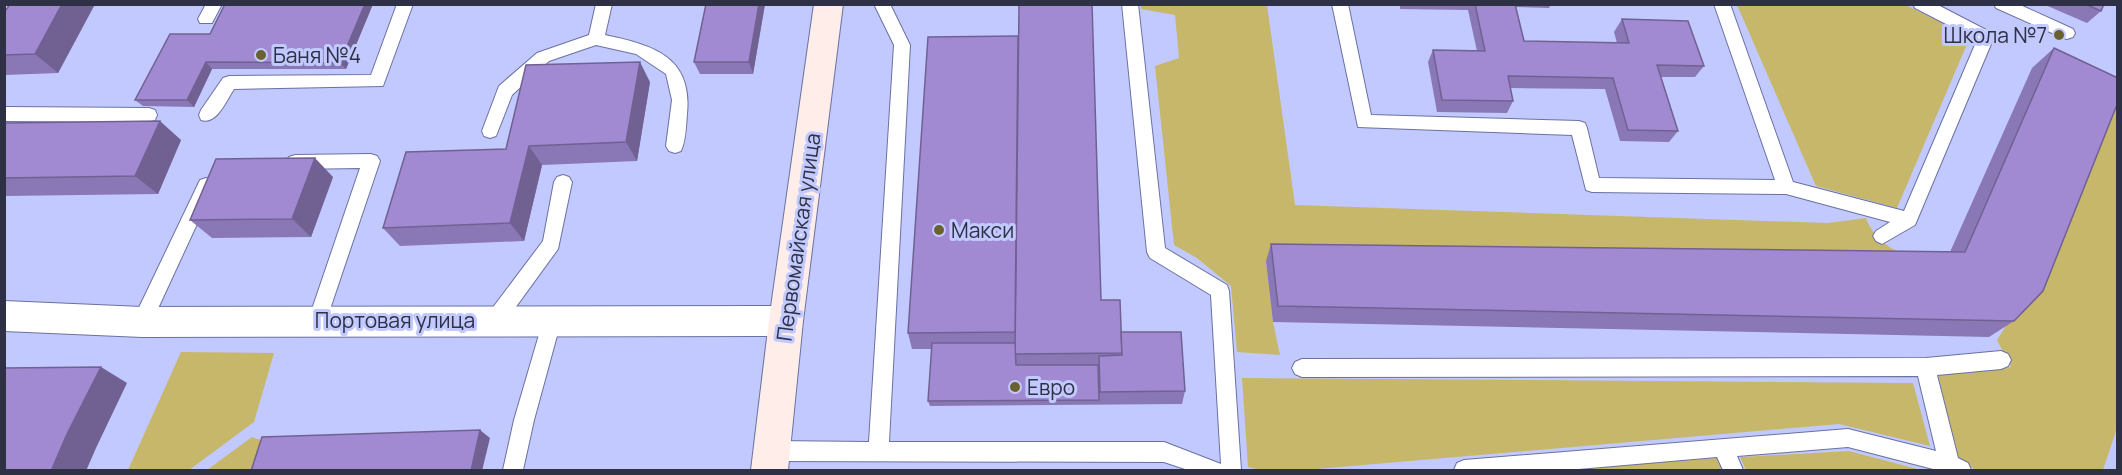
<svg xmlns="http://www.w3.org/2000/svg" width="2122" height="475" viewBox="0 0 2122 475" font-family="Manrope,sans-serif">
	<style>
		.green { fill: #c7b76a }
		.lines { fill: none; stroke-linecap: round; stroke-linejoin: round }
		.lane-casing { stroke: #6b71a1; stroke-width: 2 }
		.street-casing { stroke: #6b71a1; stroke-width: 2 }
		.secondary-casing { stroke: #6b71a1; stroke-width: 2 }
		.lane { fill: #fff; fill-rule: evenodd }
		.street { fill: #fff; fill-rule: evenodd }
		.secondary { fill: #feede8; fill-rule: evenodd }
		.wall { fill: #8a77b5 }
		.shaded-wall { fill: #716193 }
		.building { fill: #a18ad2; stroke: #716193; stroke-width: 1.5 }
		.poi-dot { fill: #6b612d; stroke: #c1c9fe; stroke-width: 2 }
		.labels { text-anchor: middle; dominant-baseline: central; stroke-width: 6; stroke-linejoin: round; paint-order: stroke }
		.poi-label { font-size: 21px; fill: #2e3145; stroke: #c1c9fe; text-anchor: start }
		.street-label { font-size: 21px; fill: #2e3145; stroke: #c1c9fe }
	</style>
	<rect width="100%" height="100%" fill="#c1c9fe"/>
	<g class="green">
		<path d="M1141 5H1267L1295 205 1828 223 1866 218C1878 251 1912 257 1942 269L1266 261 1273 322 1280 355 1237 352 1231 286 1197 258 1174 245 1155 66 1179 58 1175 15 1141 9Z"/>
		<polygon points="1737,5 1906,5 1970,37 1897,208 1816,186"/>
		<polygon points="2117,101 2118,425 2103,470 1976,470 1958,460 1938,375 2011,367 1997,340 2018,307"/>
		<polygon points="181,352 274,353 254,422 189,470 128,470"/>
		<polygon points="1242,378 1913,383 1930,446 1839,424 1305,470 1260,470 1248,467"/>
		<polygon points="252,437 275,445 267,470 207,470"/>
		<polygon points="1849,451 1921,470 1746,470 1740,457"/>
		<polygon points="1717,458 1722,470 1562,470"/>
	</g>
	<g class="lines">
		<g class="lane-casing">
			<g id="lane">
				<polygon points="206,4 222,4 212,23 200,23 198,19"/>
				<path d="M397 4H413L383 86 234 89C226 101 217 125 201 120L199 115 201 110 223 78 229 76 371 75Z"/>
				<path d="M596 4H612L605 35C652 45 693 56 687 114 686 126 686 140 681 151L675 153 669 151 666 146 672 100 666 74 636 54 596 45 549 61 512 95 496 136 490 138 484 136 482 131 499 86 537 53 589 35Z"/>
				<polygon points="874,4 890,4 910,45 889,442 1164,442 1221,464 1211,295 1150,258 1147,252 1122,4 1138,4 1165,248 1227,285 1229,291 1241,470 1188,470 1164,462 771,461 764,458 761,451 764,444 771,441 869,442 894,45"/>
				<polygon points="1332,4 1348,4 1371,115 1579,121 1585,123 1587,128 1599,178 1775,180 1714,4 1730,4 1793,182 1904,211 1977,40 1915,8 1913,4 1936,4 1992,33 1994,37 1915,225 1882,244 1876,241 1873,236 1876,231 1890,222 1786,194 1592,192 1586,190 1572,135 1358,127"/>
				<polygon points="1994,4 2018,4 2073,29 2075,33 2073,37 2067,39 2061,37 1996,8"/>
				<polygon points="4,107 149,108 155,110 157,115 155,120 149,122 4,121"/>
				<polygon points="371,154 377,156 380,161 326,321 324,327 317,329 310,327 308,321 360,168 295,169 289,167 286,162 289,157 295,155"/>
				<polygon points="563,175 569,177 572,182 558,249 502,326 495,328 488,326 486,320 488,314 543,241 554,182 557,177"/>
				<polygon points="206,178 212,180 215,185 149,328 142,330 135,328 133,322 135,316 200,180"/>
				<polygon points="552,313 559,315 561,321 534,420 523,470 503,470 514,420 543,321 545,315"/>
				<polygon points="2001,351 2008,354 2011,360 2008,366 2001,369 1937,375 1958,458 1968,463 1971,470 1937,470 1848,447 1737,456 1743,470 1723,470 1717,457 1567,470 1454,470 1457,463 1464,460 1848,429 1936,451 1918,376 1302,377 1295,374 1292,368 1295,362 1302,359 1926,358"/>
			</g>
		</g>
		<g class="street-casing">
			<polygon id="street" points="4,301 142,307 786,306 798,310 803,321 798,332 786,336 142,337 4,331"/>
		</g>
		<g class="secondary-casing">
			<polygon id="secondary" points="814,4 843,4 803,321 788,470 751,470 769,321"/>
		</g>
		<use href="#lane" class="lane"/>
		<use href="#street" class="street"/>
		<use href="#secondary" class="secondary"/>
	</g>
	<g class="wall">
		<polygon points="10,4 95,4 58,73 5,75 4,13"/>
		<polygon points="373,4 346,69 212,69 194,107 143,106 135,100 210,34"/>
		<polygon points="706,4 765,4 753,74 700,74 694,62"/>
		<polygon points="1400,4 1551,4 1549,8 1516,7 1524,41 1617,43 1614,32 1622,19 1704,66 1695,77 1661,77 1678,131 1669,142 1620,141 1605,89 1510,88 1513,101 1507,113 1437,112 1428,62 1433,50 1477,51 1468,10 1400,9"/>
		<polygon points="2043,4 2104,4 2101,11 2087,23"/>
		<polygon points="2054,48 2014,321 1989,337 1273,322 1266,261 1271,244 1950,252 2032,68"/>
		<polygon points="650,82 637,161 542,165 524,241 400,246 383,228 506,149"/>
		<polygon points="4,123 181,140 158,194 4,196"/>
		<polygon points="333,177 311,237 212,238 190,220"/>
		<polygon points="1101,300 1121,332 1185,391 1182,404 930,406 928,401 932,349 912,349 908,333"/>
	</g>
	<g class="shaded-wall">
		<polygon points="62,4 95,4 58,73 35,54"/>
		<polygon points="365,4 373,4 346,69 340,63"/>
		<polygon points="759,4 765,4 753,74 749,62"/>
		<polygon points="206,62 212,69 194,107 187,100"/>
		<polygon points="640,62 650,82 637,161 626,142"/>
		<polygon points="160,121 181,140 158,194 135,176"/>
		<polygon points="529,146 542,165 524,241 510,223"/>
		<polygon points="315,158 333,177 311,237 292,219"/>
		<polygon points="101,367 127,383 96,448 86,471 51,471 67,434"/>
		<polygon points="480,430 490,438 482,471 471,471"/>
	</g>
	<g class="building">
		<polygon points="10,4 62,4 35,54 4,55 4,13"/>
		<polygon points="225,4 365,4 340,63 206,62 187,100 135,100 170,34 210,34"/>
		<polygon points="706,4 759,4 749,62 694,62"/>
		<polygon points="1019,4 1092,4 1101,300 1120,300 1122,353 1015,354"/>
		<polygon points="1475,4 1515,4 1524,41 1629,43 1622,19 1688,21 1704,66 1657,65 1678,131 1628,130 1613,78 1508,76 1513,101 1442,100 1433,50 1485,51"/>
		<polygon points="2085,4 2104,4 2101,11"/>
		<polygon points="1018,36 1015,332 908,333 928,37"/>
		<polygon points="2054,48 2118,78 2118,102 2043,291 2014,321 1278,306 1271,244 1965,252"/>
		<polygon points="640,62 626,142 529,146 510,223 383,228 406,152 506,149 526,65"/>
		<polygon points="160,121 135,176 4,178 4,123"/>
		<polygon points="315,158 292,219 190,220 216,159"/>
		<polygon points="1121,332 1181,332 1185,391 1100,392 1099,356 1122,355"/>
		<polygon points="932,343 1015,343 1016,365 1098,365 1099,400 928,401"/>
		<polygon points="101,367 67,434 51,471 4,471 4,368"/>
		<polygon points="480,430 471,471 251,471 262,437"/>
	</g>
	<g class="poi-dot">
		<circle cx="2059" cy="35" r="6"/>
		<circle cx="261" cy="55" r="6"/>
		<circle cx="939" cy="230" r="6"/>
		<circle cx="1015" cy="387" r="6"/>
	</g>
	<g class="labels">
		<g class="poi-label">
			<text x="2047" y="35" text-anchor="end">Школа №7</text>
			<text x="273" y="55">Баня №4</text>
			<text x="951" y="230">Макси</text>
			<text x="1027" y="387">Евро</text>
		</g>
		<g class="street-label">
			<text transform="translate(798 237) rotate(-82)">Первомайская улица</text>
			<text x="395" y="320">Портовая улица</text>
		</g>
	</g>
	<rect width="2122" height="475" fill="none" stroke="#2e3145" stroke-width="12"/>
</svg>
